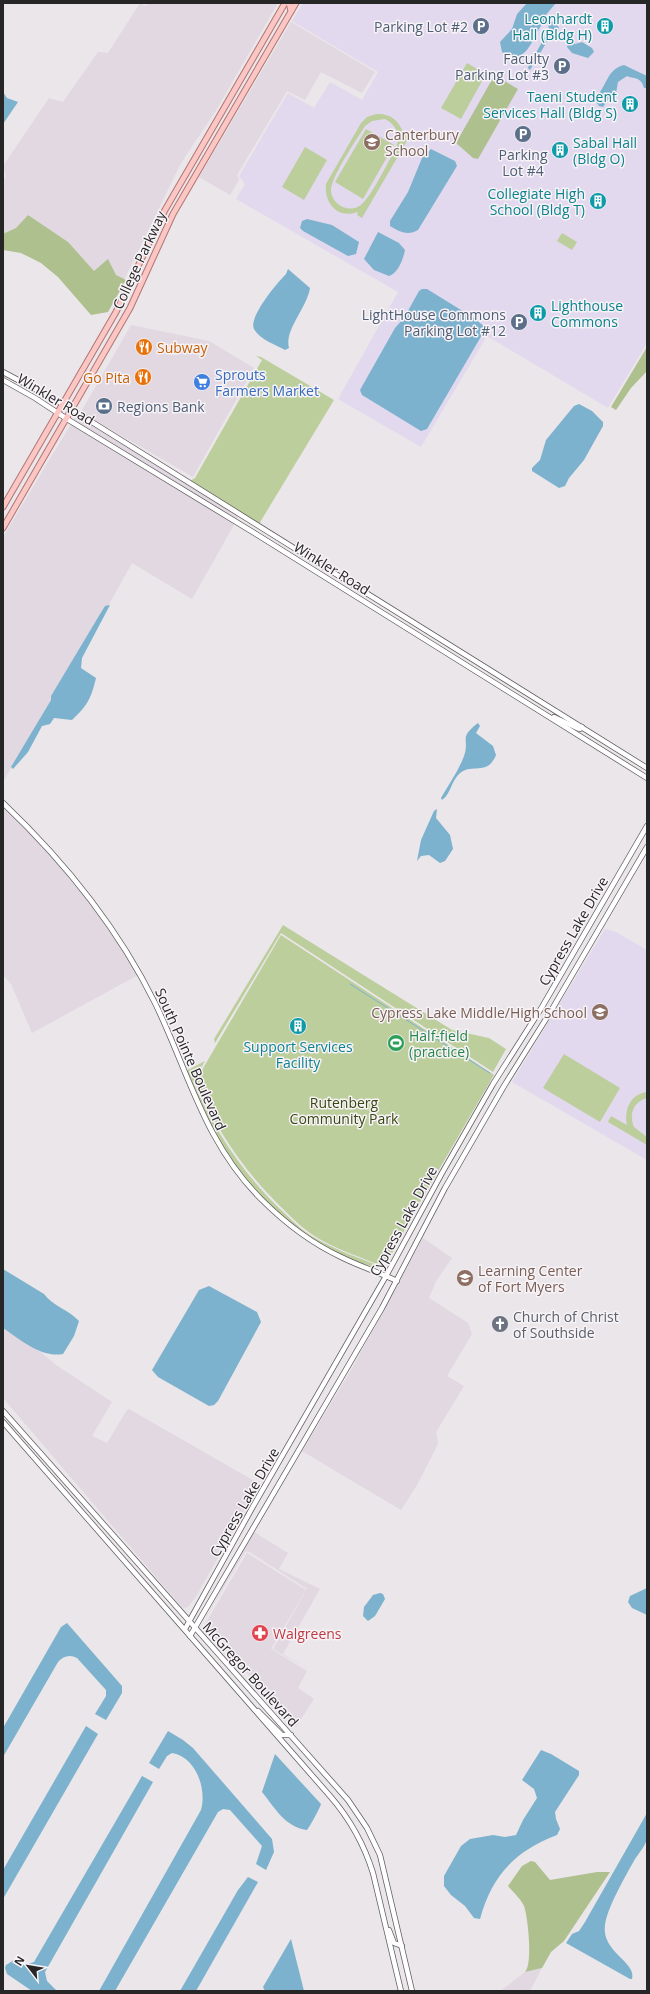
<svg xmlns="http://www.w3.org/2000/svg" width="650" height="1994" viewBox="0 0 650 1994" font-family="'Open Sans',sans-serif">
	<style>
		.built { fill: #e1d8e1 }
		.education { fill: #e3d9ee }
		.green { fill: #bdce9d; fill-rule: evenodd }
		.forest { fill: #afc08f }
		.water { fill: #7cb2ce }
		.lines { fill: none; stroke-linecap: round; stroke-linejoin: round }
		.stream { stroke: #7cb2ce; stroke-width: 1 }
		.secondary-casing { stroke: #625f61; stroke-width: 6 }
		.primary-casing { stroke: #af7572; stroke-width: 7 }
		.secondary { stroke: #fff; stroke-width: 4.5 }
		.primary { stroke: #fbc6c3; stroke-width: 5 }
		.labels { text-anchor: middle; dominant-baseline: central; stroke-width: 3; stroke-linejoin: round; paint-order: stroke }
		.culture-label { font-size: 14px; fill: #0d838f; stroke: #f7f3f7; text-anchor: end }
		.service-label { font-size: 14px; fill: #4e5e75; stroke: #f7f3f7; text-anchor: end }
		.education-label { font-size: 14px; fill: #785e54; stroke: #f7f3f7; text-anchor: start }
		.street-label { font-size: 14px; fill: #272627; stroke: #f7f3f7 }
		.food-label { font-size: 14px; fill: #c56008; stroke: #f7f3f7; text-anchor: start }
		.shop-label { font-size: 14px; fill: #366cbe; stroke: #f7f3f7; text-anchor: start }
		.leisure-label { font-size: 14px; fill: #27864d; stroke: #f7f3f7; text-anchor: start }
		.park-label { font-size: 14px; fill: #384710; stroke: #f7f3f7 }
		.worship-label { font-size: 14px; fill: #5b616d; stroke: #f7f3f7; text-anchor: start }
		.health-label { font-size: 14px; fill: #be3a42; stroke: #f7f3f7; text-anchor: start }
	</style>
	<rect width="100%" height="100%" fill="#eae6e9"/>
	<g class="built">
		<polygon points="140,3 146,6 148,3 278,3 215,112 181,163 124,280 116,275 94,272 28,215 16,228 5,233 3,232 3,182 6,176 3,166 49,98 63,102 98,52 108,53"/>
		<polygon points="291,22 375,72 362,93 321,72 305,100 287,91 237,175 239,180 230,195 199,177"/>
		<polygon points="131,325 209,341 254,368 193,477 81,412"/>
		<polygon points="76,416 239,516 237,519 73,420"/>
		<polygon points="71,424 235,523 192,599 132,563 108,606 105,606 100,614 51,696 51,700 3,782 3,537"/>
		<polygon points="3,806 42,844 88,899 119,944 138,975 32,1033 11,984 3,975"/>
		<polygon points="423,1238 452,1258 436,1281 429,1298 468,1323 472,1334 447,1376 464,1386 436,1432 438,1443 435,1450 417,1485 401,1510 302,1451 349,1374"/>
		<polygon points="3,1328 42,1353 56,1365 112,1402 92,1436 107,1443 127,1410 129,1409 256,1482 260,1482 197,1595 188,1607 183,1608 179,1604 3,1398"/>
		<polygon points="254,1532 288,1553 279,1569 320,1589 283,1654 307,1669 273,1649 307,1589 248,1551 245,1552 203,1622"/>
		<polygon points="247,1553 306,1590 271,1649 307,1671 298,1688 314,1699 296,1727 204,1626"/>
		<polygon points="542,1968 530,1991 500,1991 525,1972"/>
	</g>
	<g class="education">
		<polygon points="303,3 647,3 647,343 608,408 487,336 421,447 338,399 398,292 236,199 245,184 239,176 288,93 314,108 330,82 362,100 378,72 292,21"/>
		<polygon points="605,929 616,932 647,950 647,1160 512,1082"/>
	</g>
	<g class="green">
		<polygon points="467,63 486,74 461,119 441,108"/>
		<path d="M376 114C391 113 399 121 404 134L406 131 411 134 362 218 357 215 358 212C338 219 324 204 326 184L361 123 367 117ZM385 119C397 125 401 136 396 148 388 162 373 193 363 203 352 215 332 206 331 191 330 178 357 139 365 126L372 121Z"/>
		<polygon points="366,129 394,145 363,199 335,182"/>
		<polygon points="305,147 327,160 304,200 282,187"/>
		<polygon points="562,233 577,242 572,250 557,241"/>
		<polygon points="256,356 261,357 334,400 259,524 190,481 195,478 262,360"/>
		<polygon points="283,925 452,1030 489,1038 506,1049 493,1072 281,933 215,1043 214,1039"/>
		<path d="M281 935 494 1075 416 1209 389 1259 381 1264 374 1263C355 1255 334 1248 316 1237 303 1229 291 1217 281 1207 243 1170 217 1130 195 1082Z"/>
		<polygon points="564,1054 620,1088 600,1122 543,1088"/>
		<path d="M205 1061 193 1082C215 1131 241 1171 280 1209 291 1219 302 1231 315 1238 334 1249 354 1256 374 1264L381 1266 379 1268C308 1253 244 1188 211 1127 201 1109 194 1089 186 1071Z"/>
		<path d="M647 1092V1098C633 1102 629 1114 634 1127L647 1137V1145L608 1122 611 1116 627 1125C624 1110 630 1094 647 1092Z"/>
	</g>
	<g class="forest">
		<polygon points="494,76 496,76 518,89 478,159 473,158 456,143"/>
		<polygon points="28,215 68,242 94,271 108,259 116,275 126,280 108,312 91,315 58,277 41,263 21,253 3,250 3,232 5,233 16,228"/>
		<polygon points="647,347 647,371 631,388 616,410 611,407"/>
		<path d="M531 1861 535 1862 550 1880 597 1872H610L564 1941 551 1952 542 1968 525 1972C533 1965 528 1917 524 1906 521 1899 513 1892 508 1886L522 1866Z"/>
	</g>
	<g class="water">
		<path d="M527 3H556L545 16 549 21 556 22 559 28 554 30 530 70 528 68 529 65 549 30 548 24H542C531 41 526 67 502 52L500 42 512 29 517 14Z"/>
		<polygon points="566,31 571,34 575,44 582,42 592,48 594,52 588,58 572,53 567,47 569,40 565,33"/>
		<path d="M624 65 647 76V88H644C641 76 633 79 627 76L618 82 616 93 610 97 603 107 599 106 594 99C607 88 606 69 624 65Z"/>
		<polygon points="3,92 7,98 18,102 3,124"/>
		<path d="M431 149 455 161 457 166 418 230C408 236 400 232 390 226V221L408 192 422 158Z"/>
		<polygon points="307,219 332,225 359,242 356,254 348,256 303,231 300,228 302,221"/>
		<path d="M378 232 399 243 405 250C403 260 398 273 389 276L374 270 364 259Z"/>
		<path d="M288 269 310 288C307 308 284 330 289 348L285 350C276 345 259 339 254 329 248 317 278 282 286 274Z"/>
		<polygon points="422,289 427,289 474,318 486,328 427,429 421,431 362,395 360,390 395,328 404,318 419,291"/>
		<polygon points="579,404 592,411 603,422 603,426 584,460 569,478 565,486 559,488 532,471 532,468 540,460 546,440 574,406"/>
		<path d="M110 605 82 658 81 668 96 678C91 699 87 706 72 720L54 718 50 724 42 726 28 752 13 769 11 767 51 700V696L100 614 105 606Z"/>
		<path d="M478 723 480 726 476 733 493 746 496 755C487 777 472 762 459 774 452 780 450 795 442 800L441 798C449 784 459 770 464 756 470 739 458 738 478 723Z"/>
		<polygon points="437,809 436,818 450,835 453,849 445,861 440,863 429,855 421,856 417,861 421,840 434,811"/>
		<path d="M3 1269 44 1294C53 1306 69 1310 79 1321L74 1336 63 1354C41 1358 21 1340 3 1328Z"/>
		<polygon points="209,1286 257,1312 261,1322 218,1401 214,1405 209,1406 158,1377 152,1370 199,1290"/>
		<polygon points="647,1588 647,1615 632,1608 628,1602 630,1596"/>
		<polygon points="380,1593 383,1594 385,1599 375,1616 368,1621 363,1616 364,1607 373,1595"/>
		<path d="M67 1623 122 1686V1693L106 1720 95 1714 106 1696V1690L77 1658C70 1654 63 1656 58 1662L3 1757V1728L61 1627Z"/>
		<polygon points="86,1726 98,1734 3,1899 3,1870"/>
		<path d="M168 1731 183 1740 193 1748 272 1839 274 1852 266 1870 256 1864 262 1846 230 1810 223 1809 218 1812 115 1991H99L201 1810C207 1789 196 1757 172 1753L167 1756 159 1769 149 1763Z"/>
		<path d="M541 1750 551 1754 579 1771V1775L555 1812 556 1819 560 1829 557 1835C515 1851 492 1875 480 1919L474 1918 465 1906 451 1895 444 1886V1876L461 1846 470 1839 493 1835 505 1837 516 1835 523 1820 537 1798 534 1789 522 1780Z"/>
		<path d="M275 1754 321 1804C320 1808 309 1828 307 1830 285 1827 275 1808 262 1792Z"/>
		<polygon points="142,1776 153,1782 45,1972 47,1981 57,1991 32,1991 7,1974 5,1968 6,1965 14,1960 25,1965 34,1962"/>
		<path d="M647 1813C647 1821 648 1830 647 1838 646 1845 639 1853 635 1859 626 1875 607 1908 605 1925 601 1952 637 1962 632 1979H630L566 1943 572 1934 579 1931 585 1922Z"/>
		<polygon points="248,1877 258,1882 196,1991 180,1991 238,1890"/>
		<polygon points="291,1939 304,1991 265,1991 263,1987"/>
	</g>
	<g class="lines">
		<polyline class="stream" points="350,984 490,1073"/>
		<g class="secondary-casing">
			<g id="secondary">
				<polyline points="3,372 63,404 647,768"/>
				<polyline points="3,380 35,398 67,419 256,534 647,778"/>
				<polyline points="554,717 577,728 580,729 582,727"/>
				<path d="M3 803C65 862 117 926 155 1003 189 1073 204 1142 261 1199 284 1222 311 1243 341 1257 359 1266 378 1272 397 1281"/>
				<polyline points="3,1411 348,1800 367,1828 380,1855 412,1991"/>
				<path d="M3 1422 330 1796C350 1819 364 1844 373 1873L401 1991"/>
				<polyline points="185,1629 251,1510 386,1276 442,1173 493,1084 542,1007 647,826"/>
				<polyline points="190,1636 382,1308 445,1188 504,1086 551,1011 647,847"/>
				<polyline points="258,1711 282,1735 291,1735"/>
				<polyline points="389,1930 394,1943 402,1946"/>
			</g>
		</g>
		<g class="primary-casing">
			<g id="primary">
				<polyline points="289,3 291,11"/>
				<polyline points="3,507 116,312 165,210 285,3"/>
				<polyline points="3,528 130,308 173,214 296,3"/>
			</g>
		</g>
		<use href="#secondary" class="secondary"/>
		<use href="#primary" class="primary"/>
	</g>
	<defs>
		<g id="parking-disc" transform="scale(0.9)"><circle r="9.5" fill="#5c6f8a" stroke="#f7f3f7"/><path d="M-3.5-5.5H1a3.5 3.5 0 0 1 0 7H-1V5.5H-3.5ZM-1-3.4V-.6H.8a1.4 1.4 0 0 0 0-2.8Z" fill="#fff"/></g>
		<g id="building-disc" transform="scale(0.9)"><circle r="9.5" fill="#0f9aa8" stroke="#f7f3f7"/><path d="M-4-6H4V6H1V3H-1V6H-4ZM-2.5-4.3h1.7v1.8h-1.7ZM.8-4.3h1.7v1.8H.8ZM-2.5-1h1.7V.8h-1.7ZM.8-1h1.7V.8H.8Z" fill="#fff"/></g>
		<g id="school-disc" transform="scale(0.9)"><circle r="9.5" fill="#8d6e63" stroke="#f7f3f7"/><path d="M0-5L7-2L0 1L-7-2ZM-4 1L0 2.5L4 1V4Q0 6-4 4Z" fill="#fff"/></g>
		<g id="restaurant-disc" transform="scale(0.9)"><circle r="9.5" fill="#e8710a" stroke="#f7f3f7"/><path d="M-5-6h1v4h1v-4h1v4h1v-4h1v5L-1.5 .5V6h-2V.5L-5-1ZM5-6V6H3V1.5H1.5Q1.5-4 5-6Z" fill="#fff"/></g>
		<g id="supermarket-disc" transform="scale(0.9)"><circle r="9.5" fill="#3f7fe0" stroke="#f7f3f7"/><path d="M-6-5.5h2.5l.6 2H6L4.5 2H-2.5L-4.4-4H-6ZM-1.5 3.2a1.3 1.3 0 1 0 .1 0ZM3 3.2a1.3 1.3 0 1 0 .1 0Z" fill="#fff"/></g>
		<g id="bank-disc" transform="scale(0.9)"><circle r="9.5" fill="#5c6f8a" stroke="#f7f3f7"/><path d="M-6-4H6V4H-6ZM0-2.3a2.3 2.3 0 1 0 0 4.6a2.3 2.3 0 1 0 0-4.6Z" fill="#fff"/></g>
		<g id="stadium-disc" transform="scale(0.9)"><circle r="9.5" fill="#2e9e5b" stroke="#f7f3f7"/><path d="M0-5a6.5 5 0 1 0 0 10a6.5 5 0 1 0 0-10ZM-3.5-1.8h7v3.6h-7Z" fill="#fff"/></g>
		<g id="church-disc" transform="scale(0.9)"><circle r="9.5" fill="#6b7280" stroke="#f7f3f7"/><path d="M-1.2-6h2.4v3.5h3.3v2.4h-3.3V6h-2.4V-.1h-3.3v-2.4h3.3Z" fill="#fff"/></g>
		<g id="pharmacy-disc" transform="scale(0.9)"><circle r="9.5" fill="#e0444e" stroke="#f7f3f7"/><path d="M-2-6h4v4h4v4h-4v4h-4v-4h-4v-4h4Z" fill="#fff"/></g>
	</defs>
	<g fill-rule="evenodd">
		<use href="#parking-disc" x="481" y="26"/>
		<use href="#building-disc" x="605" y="26"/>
		<use href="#parking-disc" x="562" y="66"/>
		<use href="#building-disc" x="630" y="104"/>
		<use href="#parking-disc" x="523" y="134"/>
		<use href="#school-disc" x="372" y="142"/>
		<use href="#building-disc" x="560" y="150"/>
		<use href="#building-disc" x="598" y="201"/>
		<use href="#building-disc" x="538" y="313"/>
		<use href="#parking-disc" x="519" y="322"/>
		<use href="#restaurant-disc" x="144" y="347"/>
		<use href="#restaurant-disc" x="143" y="377"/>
		<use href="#supermarket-disc" x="202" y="382"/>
		<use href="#bank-disc" x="104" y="406"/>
		<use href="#school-disc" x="600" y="1012"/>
		<use href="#building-disc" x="298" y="1026"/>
		<use href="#stadium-disc" x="396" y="1043"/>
		<use href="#school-disc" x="465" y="1278"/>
		<use href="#church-disc" x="500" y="1324"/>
		<use href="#pharmacy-disc" x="260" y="1633"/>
	</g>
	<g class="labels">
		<g class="culture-label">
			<text x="592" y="18">Leonhardt<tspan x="592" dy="16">Hall (Bldg H)</tspan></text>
			<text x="617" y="96">Taeni Student<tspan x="617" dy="16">Services Hall (Bldg S)</tspan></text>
			<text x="573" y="142" text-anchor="start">Sabal Hall<tspan x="573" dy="16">(Bldg O)</tspan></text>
			<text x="585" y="193">Collegiate High<tspan x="585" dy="16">School (Bldg T)</tspan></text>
			<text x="551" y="305" text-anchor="start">Lighthouse<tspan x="551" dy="16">Commons</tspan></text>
			<text x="298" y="1046" text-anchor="middle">Support Services<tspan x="298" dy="16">Facility</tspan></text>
		</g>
		<g class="service-label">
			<text x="468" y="26">Parking Lot #2</text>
			<text x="549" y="58">Faculty<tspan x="549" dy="16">Parking Lot #3</tspan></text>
			<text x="523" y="154" text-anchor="middle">Parking<tspan x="523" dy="16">Lot #4</tspan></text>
			<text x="506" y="314">LightHouse Commons<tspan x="506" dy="16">Parking Lot #12</tspan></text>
			<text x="117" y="406" text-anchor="start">Regions Bank</text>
		</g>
		<g class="education-label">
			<text x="385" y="134">Canterbury<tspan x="385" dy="16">School</tspan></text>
			<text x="587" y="1012" text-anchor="end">Cypress Lake Middle/High School</text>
			<text x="478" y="1270">Learning Center<tspan x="478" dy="16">of Fort Myers</tspan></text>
		</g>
		<g class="street-label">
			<text transform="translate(139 260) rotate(-65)">College Parkway</text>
			<text transform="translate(56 399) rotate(31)">Winkler Road</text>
			<text transform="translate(332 568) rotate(32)">Winkler Road</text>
			<text transform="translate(573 931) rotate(-60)">Cypress Lake Drive</text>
			<text transform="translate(191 1059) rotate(66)">South Pointe Boulevard</text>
			<text transform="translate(403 1221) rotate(-61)">Cypress Lake Drive</text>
			<text transform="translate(244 1502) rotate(-60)">Cypress Lake Drive</text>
			<text transform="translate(251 1674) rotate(48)">McGregor Boulevard</text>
		</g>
		<g class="food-label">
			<text x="157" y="347">Subway</text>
			<text x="130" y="377" text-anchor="end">Go Pita</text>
		</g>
		<g class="shop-label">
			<text x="215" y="374">Sprouts<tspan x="215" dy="16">Farmers Market</tspan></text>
		</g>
		<g class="leisure-label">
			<text x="409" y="1035">Half-field<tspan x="409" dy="16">(practice)</tspan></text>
		</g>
		<g class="park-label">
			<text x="344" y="1102">Rutenberg<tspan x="344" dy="16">Community Park</tspan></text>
		</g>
		<g class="worship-label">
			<text x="513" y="1316">Church of Christ<tspan x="513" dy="16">of Southside</tspan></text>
		</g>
		<g class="health-label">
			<text x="273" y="1633">Walgreens</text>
		</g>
	</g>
	<rect width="650" height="1994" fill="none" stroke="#272627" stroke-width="8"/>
	<g transform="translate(28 1966) rotate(301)" stroke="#f7f3f7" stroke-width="3" paint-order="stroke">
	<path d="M0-3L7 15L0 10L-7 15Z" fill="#272627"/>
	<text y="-6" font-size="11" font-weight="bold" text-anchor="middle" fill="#272627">N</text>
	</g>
</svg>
